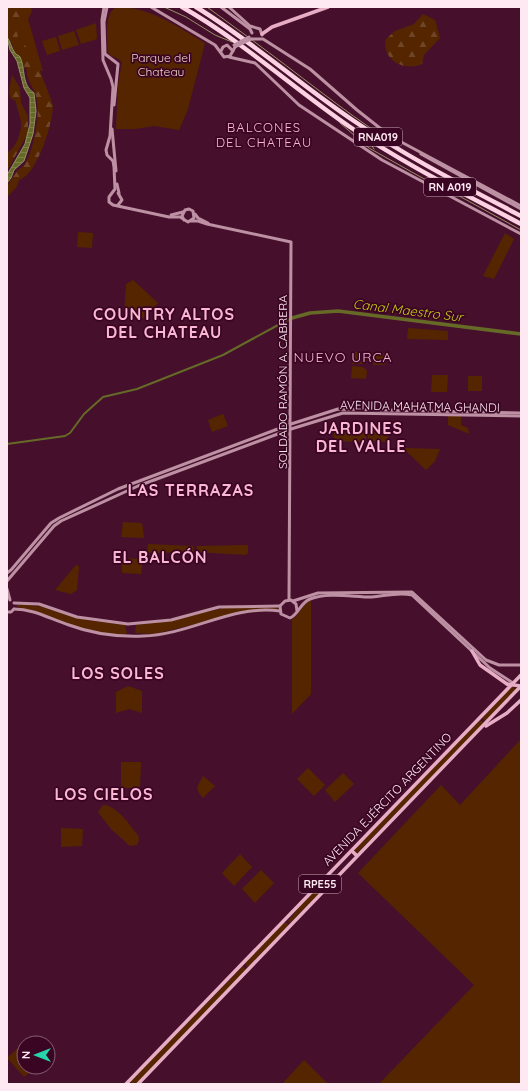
<svg xmlns="http://www.w3.org/2000/svg" width="528" height="1091" viewBox="0 0 528 1091" font-family="Quicksand,sans-serif">
	<style>
		.green { fill: #552500 }
		.forest { fill: url(#forest-firs) }
		.water { fill: url(#water-rules); stroke: #949064 }
		.lines { fill: none; stroke-linecap: round; stroke-linejoin: round }
		.stream { stroke: #949064; stroke-width: 1 }
		.canal { stroke: #666a27; stroke-width: 2 }
		.river { stroke: #666a27; stroke-width: 3.5 }
		.secondary { stroke: #bd90a3; stroke-width: 3 }
		.primary { stroke: #e7adc5; stroke-width: 3.5 }
		.motorway { stroke: #fcd2e2; stroke-width: 4.5 }
		.secondary-bridge { stroke: #bd90a3; stroke-width: 3 }
		.primary-bridge { stroke: #e7adc5; stroke-width: 3.5 }
		.labels { text-anchor: middle; dominant-baseline: central; stroke-width: 3.5; stroke-linejoin: round; paint-order: stroke }
		.shield { fill: #3a0522; stroke: #c3a4b3; stroke-width: 1 }
		.shield-label { font-size: 11px; font-weight: bold; fill: #fee8f1 }
		.park-label { font-size: 12px; fill: #ecd2c3; stroke: #3a0522 }
		.street-label { font-size: 12px; fill: #fee8f1; stroke: #3a0522 }
		.neighbourhood-label { font-size: 13px; letter-spacing: 1px; fill: #fbb6d3; stroke: #3a0522 }
		.water-label { font-size: 13px; font-style: italic; fill: #cad117; stroke: #3a0522 }
		.quarter-label { font-size: 14px; letter-spacing: 1px; fill: #fbb6d3; stroke: #3a0522 }
		.district-label { font-size: 16px; font-weight: bold; letter-spacing: 1px; fill: #fbb6d3; stroke: #3a0522 }
	</style>
	<defs>
		<pattern id="forest-firs" width="22" height="20" patternUnits="userSpaceOnUse"><rect width="22" height="20" fill="#552500"/><path d="M5 1l3.5 6h-7zM16 11l3.5 6h-7z" fill="#6e4526"/></pattern>
		<pattern id="water-rules" width="6" height="5" patternUnits="userSpaceOnUse"><rect width="6" height="5" fill="#666a27"/><path d="M0 2.5h6" fill="none" stroke="#7d7f47"/></pattern>
	</defs>
	<rect width="100%" height="100%" fill="#46102c"/>
	<g class="green">
		<polygon points="7,7 31,7 32,11 28,19 43,71 23,68 20,57 14,52 12,44 7,37"/>
		<path d="M116 7C151 7 176 26 205 43L188 109 179 130 154 126 135 129H116L118 85 122 62C118 57 112 58 108 53 108 40 103 15 116 7Z"/>
		<polygon points="96,23 97,39 81,44 76,30"/>
		<polygon points="74,31 79,45 62,50 58,36"/>
		<polygon points="56,37 60,51 47,55 42,41"/>
		<polygon points="78,232 93,233 92,248 77,247"/>
		<polygon points="505,233 514,239 494,279 483,276"/>
		<polygon points="133,280 158,303 144,318 126,317 124,314 126,284"/>
		<polygon points="408,328 448,331 448,340 407,339"/>
		<polygon points="352,352 367,352 367,360 363,364 352,364"/>
		<polygon points="370,353 385,353 385,365 374,365 370,360"/>
		<polygon points="352,366 363,367 367,371 366,379 351,378"/>
		<polygon points="432,375 448,375 447,392 431,392"/>
		<rect x="468" y="376" width="14" height="15"/>
		<polygon points="223,414 228,426 212,432 208,420"/>
		<polygon points="448,416 461,416 461,425 468,428 469,434 448,425"/>
		<polygon points="334,430 366,430 366,442 334,441"/>
		<polygon points="368,430 388,430 388,442 368,441"/>
		<polygon points="405,448 440,449 435,461 426,470 404,449"/>
		<polygon points="123,522 142,523 144,538 121,537"/>
		<polygon points="148,544 193,546 194,552 149,553 147,551"/>
		<polygon points="247,545 248,546 248,553 246,555 196,552 197,546"/>
		<polygon points="121,558 143,559 141,574 122,573"/>
		<polygon points="76,565 79,566 77,590 71,594 55,590"/>
		<path d="M311 600V694L292 714V619C300 615 302 604 311 600Z"/>
		<polygon points="23,604 43,607 87,620 125,625 127,633 125,635 104,633 69,625 38,612 17,607 17,605"/>
		<polygon points="278,607 278,610 243,613 154,634 135,633 136,625 173,620 223,608"/>
		<polygon points="128,686 142,691 142,713 129,709 116,713 116,692"/>
		<polygon points="512,686 516,690 487,721 482,718"/>
		<polygon points="480,720 484,723 356,854 355,849"/>
		<polygon points="521,739 521,1084 379,1084 474,985 358,873 441,785 460,805"/>
		<polygon points="121,762 141,762 140,788 121,788"/>
		<polygon points="308,768 325,785 314,796 297,779"/>
		<polygon points="343,773 354,784 335,802 325,790"/>
		<polygon points="203,776 215,786 203,798 199,793 197,787"/>
		<path d="M103 805C117 805 130 826 138 835L139 840 137 845 130 846 111 829 98 812Z"/>
		<polygon points="61,828 83,829 82,846 61,847"/>
		<polygon points="240,854 252,867 234,886 222,873"/>
		<polygon points="261,870 274,883 255,903 242,889"/>
		<polygon points="329,878 330,882 290,923 288,921 300,906 326,879"/>
		<polygon points="283,923 286,923 289,925 247,968 245,962"/>
		<polygon points="243,966 246,970 150,1071 136,1084 130,1084 132,1080"/>
		<polygon points="20,1046 24,1051 24,1067 36,1067 24,1077 7,1058"/>
		<polygon points="304,1060 328,1084 282,1084"/>
	</g>
	<g class="forest">
		<path d="M7 7H27L26 15H23L22 18 16 17 15 19 18 38 34 55 53 105C53 123 37 175 19 180L16 188 7 197V185C12 180 14 175 18 170 20 168 23 167 25 164 34 149 41 113 36 96 33 86 25 78 27 67L22 66 14 43 7 31Z"/>
		<path d="M423 14 435 20 440 38 424 55 422 64C405 72 381 60 386 39L395 31 414 24Z"/>
		<path d="M12 75 20 88 21 103 28 116V133L7 171V153C16 148 22 132 21 122 21 120 16 103 15 100L11 99C7 91 11 84 12 75Z"/>
	</g>
	<path class="water" d="M7 37C11 42 11 48 15 53 16 55 19 55 20 57 26 70 21 84 34 93L36 111 33 134 24 161 14 170 11 178 7 183V175L25 144 30 124V98L24 88 17 61 10 50Z"/>
	<g class="lines">
		<g class="stream">
			<polyline points="164,7 186,17 215,35 232,42"/>
			<polyline points="207,7 248,37"/>
			<path d="M252 40C297 73 341 109 388 140"/>
			<polyline points="340,123 369,148 442,189 452,192 521,230"/>
			<polyline points="371,144 374,149"/>
		</g>
		<polyline class="canal" points="7,444 65,436 70,433 84,414 103,397 137,389 223,355 289,319"/>
		<polyline class="river" points="292,318 310,313 338,311 521,334"/>
		<g class="secondary">
			<polyline points="104,7 102,20 103,60 111,79 113,87 110,136 106,150 107,155 113,161 114,167 115,189 109,197 109,202 113,205 169,217 180,217 188,222 194,218 193,211 189,209 185,210 182,216 184,220"/>
			<polyline points="107,7 104,22 105,54 118,64 114,105"/>
			<polyline points="151,7 215,45 224,57 230,56 235,47"/>
			<polyline points="221,7 250,29 252,33"/>
			<polyline points="229,7 250,26 260,29 262,35"/>
			<polyline points="251,39 263,39 310,69 357,110 390,136 521,206"/>
			<polyline points="221,51 223,47 227,45 233,51"/>
			<polyline points="229,57 255,63 299,105 382,160 521,234"/>
			<polyline points="112,129 116,171"/>
			<polyline points="421,154 521,209"/>
			<polyline points="117,184 119,193"/>
			<polyline points="118,205 122,200 118,193"/>
			<polyline points="195,214 198,218 208,223"/>
			<polyline points="171,215 183,212"/>
			<polyline points="191,221 198,221 207,224 291,242 289,600"/>
			<polyline points="7,573 11,570 51,523 59,518 118,489 291,424 338,409 521,413"/>
			<polyline points="7,581 54,526 61,521 138,486 291,429 343,413 521,416"/>
			<polyline points="7,589 10,600"/>
			<polyline points="293,601 318,593 412,592 486,660 499,665 521,665"/>
			<polyline points="14,603 39,604 77,617 128,624 171,620 219,607 280,606"/>
			<path d="M14 609C34 609 50 619 69 625 93 634 118 637 143 636 190 635 233 604 280 611"/>
			<path d="M297 611 296 604 291 600 285 601 280 606 281 614 290 618C299 614 300 603 310 599 329 592 352 597 372 597 385 596 398 592 412 595L490 668 513 683"/>
			<polyline points="7,612 11,612 14,609"/>
		</g>
		<g class="primary">
			<polyline points="262,34 272,27 328,7"/>
			<polyline points="472,651 480,665 507,684"/>
			<polyline points="486,726 507,713 521,700"/>
			<polyline points="352,851 356,855"/>
			<polyline points="126,1084 521,675"/>
			<polyline points="138,1084 521,686"/>
		</g>
		<g class="motorway">
			<path d="M182 7C242 41 293 88 350 127 404 164 463 193 521 224"/>
			<path d="M196 7C252 41 300 85 354 121 407 157 464 186 521 216"/>
		</g>
		<g class="secondary-bridge">
			<polyline points="234,45 249,37"/>
			<polyline points="235,47 251,39"/>
		</g>
		<polyline class="primary-bridge" points="507,684 521,686"/>
	</g>
	<g class="labels">
		<g class="shield">
			<rect x="354" y="128" width="48" height="18" rx="3"/>
			<rect x="424" y="178" width="52" height="18" rx="3"/>
			<rect x="299" y="875" width="42" height="18" rx="3"/>
		</g>
		<g class="shield-label">
			<text x="378" y="137">RNA019</text>
			<text x="450" y="187">RN A019</text>
			<text x="320" y="884">RPE55</text>
		</g>
		<g class="park-label">
			<text x="161" y="57">Parque del<tspan x="161" dy="14">Chateau</tspan></text>
		</g>
		<g class="street-label">
			<text transform="translate(282 382) rotate(-90)">SOLDADO RAMÓN A. CABRERA</text>
			<text transform="translate(420 406) rotate(1)">AVENIDA MAHATMA GHANDI</text>
			<text transform="translate(387 799) rotate(-46)">AVENIDA EJÉRCITO ARGENTINO</text>
		</g>
		<g class="neighbourhood-label">
			<text x="264" y="127">BALCONES<tspan x="264" dy="15">DEL CHATEAU</tspan></text>
		</g>
		<g class="water-label">
			<text transform="translate(408 310) rotate(7)">Canal Maestro Sur</text>
		</g>
		<g class="quarter-label">
			<text x="343" y="357">NUEVO URCA</text>
		</g>
		<g class="district-label">
			<text x="164" y="314">COUNTRY ALTOS<tspan x="164" dy="18">DEL CHATEAU</tspan></text>
			<text x="361" y="428">JARDINES<tspan x="361" dy="18">DEL VALLE</tspan></text>
			<text x="191" y="490">LAS TERRAZAS</text>
			<text x="160" y="557">EL BALCÓN</text>
			<text x="118" y="673">LOS SOLES</text>
			<text x="104" y="794">LOS CIELOS</text>
		</g>
	</g>
	<rect width="528" height="1091" fill="none" stroke="#fee8f1" stroke-width="16"/>
	<g transform="translate(36 1055) rotate(270)"><circle r="19" fill="#3a0522" stroke="#886075"/>
	<path d="M0-3L7 15L0 10L-7 15Z" fill="#27d5ad"/>
	<text y="-6" font-size="11" font-weight="bold" text-anchor="middle" fill="#fee8f1">N</text>
	</g>
</svg>
